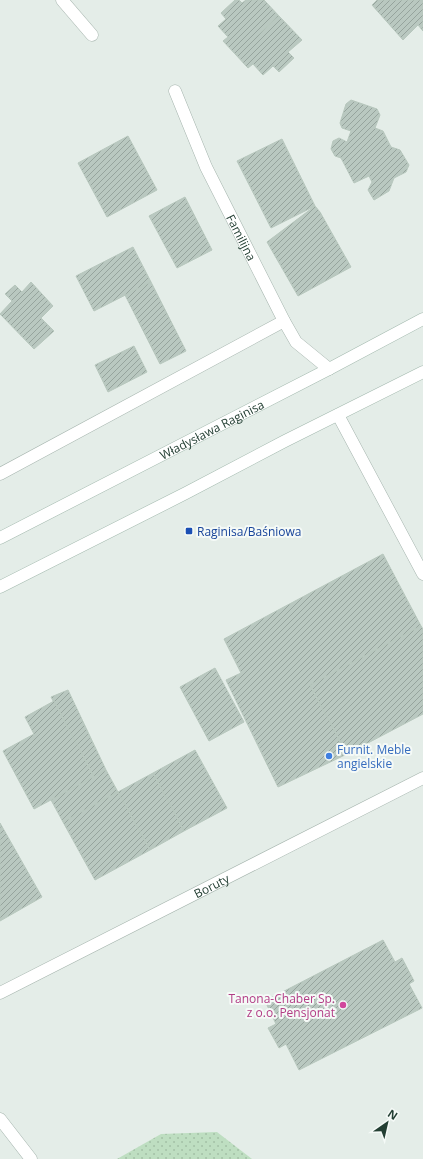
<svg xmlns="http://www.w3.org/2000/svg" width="423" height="1159" viewBox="0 0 423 1159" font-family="'Open Sans',sans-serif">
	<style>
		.grass { fill: url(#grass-dots) }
		.building { fill: url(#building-hatch); stroke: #b7c7bd }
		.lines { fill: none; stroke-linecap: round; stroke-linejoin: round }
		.street-casing { stroke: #a6b5ae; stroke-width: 13 }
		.secondary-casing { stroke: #a3b9ae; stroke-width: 13 }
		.street { stroke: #fff; stroke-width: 12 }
		.secondary { stroke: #fff; stroke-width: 12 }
		.transit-dot { fill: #1a4fb4; stroke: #f5faf7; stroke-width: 1.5 }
		.shop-dot { fill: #3f7fe0; stroke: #f5faf7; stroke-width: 1.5 }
		.hotel-dot { fill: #d1479c; stroke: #f5faf7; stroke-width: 1.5 }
		.labels { text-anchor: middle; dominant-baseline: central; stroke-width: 4; stroke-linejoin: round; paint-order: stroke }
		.street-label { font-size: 12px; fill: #233f33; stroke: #f5faf7 }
		.transit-label { font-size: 12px; fill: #164399; stroke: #f5faf7; text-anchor: start }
		.shop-label { font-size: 12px; fill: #366cbe; stroke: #f5faf7; text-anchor: start }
		.hotel-label { font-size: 12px; fill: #b23c85; stroke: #f5faf7; text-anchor: end }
	</style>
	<defs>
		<pattern id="grass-dots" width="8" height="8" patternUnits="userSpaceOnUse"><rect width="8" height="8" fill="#bedec1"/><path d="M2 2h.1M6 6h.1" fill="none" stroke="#a3c0a6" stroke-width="1.8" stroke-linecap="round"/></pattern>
		<pattern id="building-hatch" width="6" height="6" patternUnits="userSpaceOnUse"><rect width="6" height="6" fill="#b9c8c0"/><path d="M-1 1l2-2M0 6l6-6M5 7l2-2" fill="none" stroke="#96a49d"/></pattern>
	</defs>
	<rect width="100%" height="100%" fill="#e4ede8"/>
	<polygon class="grass" points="217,1132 252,1159 117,1159 161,1134"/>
	<g class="building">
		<polygon points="235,0 239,0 242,3 246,0 264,0 279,16 236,55 223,41 228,37 218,26 226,19 221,13"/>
		<polygon points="377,0 423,0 423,31 418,25 403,40 372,5"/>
		<polygon points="279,16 302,40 288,52 294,58 279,72 273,66 263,75 253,64 248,68 236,55"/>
		<polygon points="351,100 377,109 380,115 375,128 383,131 391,147 400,150 409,165 406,172 394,178 389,191 374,200 368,190 372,182 369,176 354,183 341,158 335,156 331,149 333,141 339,138 347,142 351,131 342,128 340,123 346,104"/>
		<polygon points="128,136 157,190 107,217 78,163"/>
		<polygon points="282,139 315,206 271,228 237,161"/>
		<polygon points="185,197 212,250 177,268 149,216"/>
		<polygon points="315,206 320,212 351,267 298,296 267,242"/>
		<polygon points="133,247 151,282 94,311 76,276"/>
		<polygon points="31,282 53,306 41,318 54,331 34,349 0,314 12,301 5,294 15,285 22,292"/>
		<polygon points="151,282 186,351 160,364 125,295"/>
		<polygon points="134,346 147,372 108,392 95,365"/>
		<polygon points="383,554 421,626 310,685 347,754 278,787 226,680 241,673 224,639"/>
		<polygon points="421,626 423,629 423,714 347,754 310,685"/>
		<polygon points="215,668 244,722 209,741 180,687"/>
		<polygon points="68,690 106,770 94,777 51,697"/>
		<polygon points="54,701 94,777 34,809 3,751 34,734 25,717"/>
		<polygon points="195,750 227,808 184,831 153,773"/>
		<polygon points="106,770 118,792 63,822 51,800"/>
		<polygon points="153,773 184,831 150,850 118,792"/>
		<polygon points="118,792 150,850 95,880 63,822"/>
		<polygon points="0,823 42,897 0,921"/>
		<polygon points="383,940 395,962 402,958 414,981 409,984 422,1008 299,1070 286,1044 279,1048 268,1028 276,1024 265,1001"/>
	</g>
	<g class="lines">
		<g class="street-casing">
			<g id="street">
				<polyline points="62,0 92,35"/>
				<path id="s1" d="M175 91 206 167 284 321 296 342 329 369"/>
				<polyline points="338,415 423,574"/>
				<polyline points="0,474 284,321"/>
				<path id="s2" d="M0 993 423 778"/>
				<polyline points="0,1119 31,1159"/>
			</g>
		</g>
		<g class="secondary-casing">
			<g id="secondary">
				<path id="s3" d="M0 538 329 369 423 319"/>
				<polyline points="0,587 186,493 285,441 423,372"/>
			</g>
		</g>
		<use href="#street" class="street"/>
		<use href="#secondary" class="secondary"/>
	</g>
	<rect class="transit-dot" x="185" y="527" width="8" height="8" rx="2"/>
	<circle class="shop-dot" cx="329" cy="756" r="4"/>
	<circle class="hotel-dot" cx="343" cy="1005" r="4"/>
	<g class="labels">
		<g class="street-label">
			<text stroke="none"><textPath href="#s1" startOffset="161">Familijna</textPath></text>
			<text stroke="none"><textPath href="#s3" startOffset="238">Władysława Raginisa</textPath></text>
			<text stroke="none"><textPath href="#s2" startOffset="237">Boruty</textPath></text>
		</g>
		<g class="transit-label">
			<text x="197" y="531">Raginisa/Baśniowa</text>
		</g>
		<g class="shop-label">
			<text x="337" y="749">Furnit. Meble<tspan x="337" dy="14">angielskie</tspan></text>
		</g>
		<g class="hotel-label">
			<text x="335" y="998">Tanona-Chaber Sp.<tspan x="335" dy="14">z o.o. Pensjonat</tspan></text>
		</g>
	</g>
	<g transform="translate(387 1123) rotate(34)" stroke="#f5faf7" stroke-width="3" paint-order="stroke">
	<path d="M0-3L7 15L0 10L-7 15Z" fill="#233f33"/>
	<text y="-6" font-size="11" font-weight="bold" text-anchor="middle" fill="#233f33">N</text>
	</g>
</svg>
